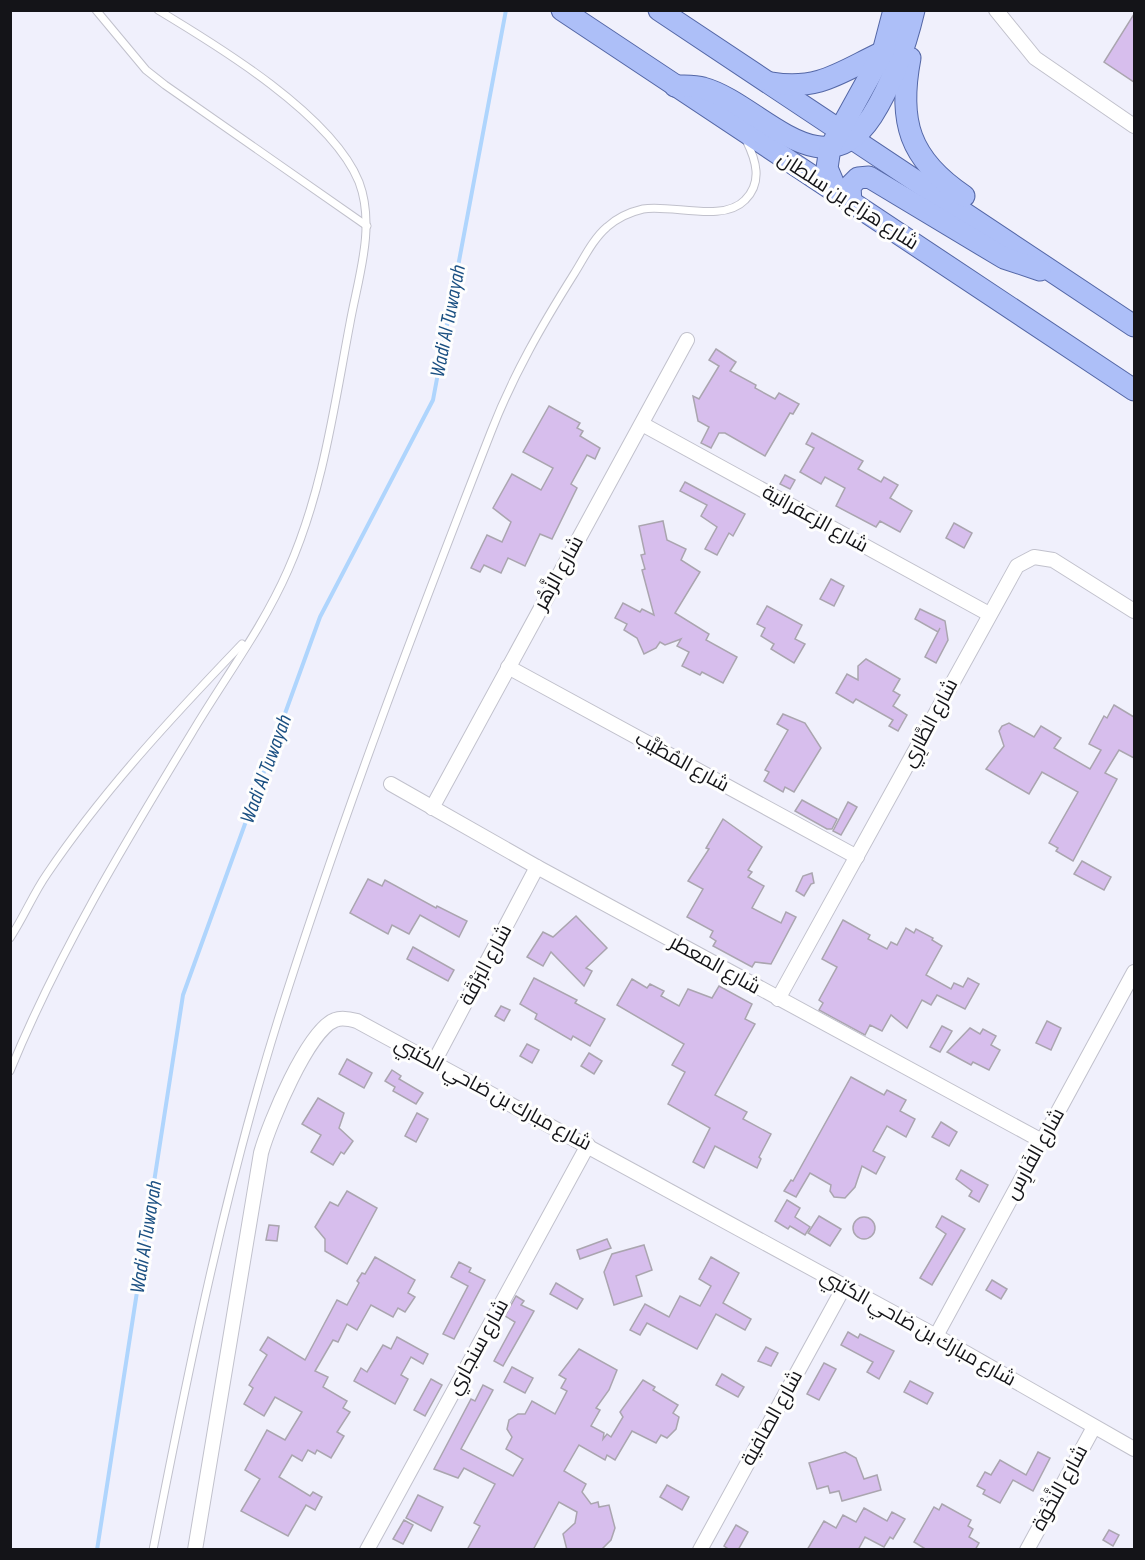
<svg xmlns="http://www.w3.org/2000/svg" width="1145" height="1560" viewBox="0 0 1145 1560" font-family="'Sofia Sans Condensed',Cairo,sans-serif">
	<style>
		.lines { fill: none; stroke-linecap: round; stroke-linejoin: round }
		.stream { stroke: #afd5fd; stroke-width: 4 }
		.building { fill: #d7beed; stroke: #aaa5af; stroke-width: 1.5 }
		.lane-casing { stroke: #c1c1cc; stroke-width: 9 }
		.street-casing { stroke: #c1c1cc; stroke-width: 16 }
		.primary-casing { stroke: #5467a6; stroke-width: 23 }
		.lane { stroke: #fff; stroke-width: 7 }
		.street { stroke: #fff; stroke-width: 14 }
		.primary { stroke: #adbff8; stroke-width: 21 }
		.labels { text-anchor: middle; dominant-baseline: central; stroke-width: 6; stroke-linejoin: round; paint-order: stroke }
		.street-label { font-size: 20px; fill: #141418; stroke: #fefefe }
		.water-label { font-size: 21px; font-style: italic; fill: #1b5082; stroke: #fefefe }
	</style>
	<rect width="100%" height="100%" fill="#f0f0fc"/>
	<g class="lines">
		<polyline class="stream" points="97,1550 183,995 320,617 433,400 506,10"/>
	</g>
	<g class="building">
		<polygon points="1134,14 1134,82 1104,62"/>
		<polygon points="716,349 736,362 730,371 756,385 755,388 775,399 779,393 799,404 793,414 790,413 765,456 725,433 719,433 711,448 701,443 709,427 698,421 693,396 699,399 719,366 709,360"/>
		<polygon points="549,406 580,423 577,428 583,431 580,436 600,448 595,459 587,455 571,484 577,488 552,539 540,534 525,566 508,558 501,573 484,565 480,572 471,568 487,535 502,542 511,522 493,508 512,474 541,490 553,468 523,452"/>
		<polygon points="812,433 863,461 858,469 881,482 884,477 898,485 890,498 912,511 900,532 880,521 876,527 836,506 845,488 825,477 821,484 800,472 814,448 806,444"/>
		<polygon points="785,475 795,480 790,489 780,484"/>
		<polygon points="685,482 745,514 733,536 729,533 717,555 705,549 717,527 701,516 707,505 680,491"/>
		<polygon points="663,521 667,540 686,549 681,560 700,572 675,613 709,634 706,640 737,657 723,683 702,672 700,675 682,666 689,652 677,646 681,639 665,645 660,642 656,648 644,654 637,638 624,630 627,624 615,618 623,603 640,612 642,609 654,615 642,570 645,569 641,555 645,554 639,526"/>
		<polygon points="954,523 972,533 964,548 946,538"/>
		<polygon points="831,579 844,586 834,606 820,599"/>
		<polygon points="767,606 802,625 795,639 805,644 794,663 771,649 774,644 761,636 765,628 757,624"/>
		<polygon points="920,609 945,621 948,640 936,663 925,657 940,628 938,632 915,619"/>
		<polygon points="866,659 900,679 893,691 900,695 893,706 907,715 898,731 889,726 893,720 856,699 853,703 836,693 847,674 858,680 858,666"/>
		<polygon points="1114,705 1134,717 1134,758 1119,750 1105,773 1117,779 1073,861 1056,851 1058,848 1049,843 1078,792 1042,772 1029,794 986,769 1004,746 999,731 1002,726 1009,723 1034,737 1041,726 1061,738 1054,748 1090,769 1101,750 1089,744 1104,716 1107,718"/>
		<polygon points="783,714 805,723 821,748 794,792 785,787 783,792 764,781 769,772 765,770 788,730 777,724"/>
		<polygon points="802,800 837,819 832,829 827,829 795,811"/>
		<polygon points="848,802 857,807 841,835 833,831"/>
		<polygon points="723,819 762,847 748,870 752,872 748,877 764,886 752,908 781,923 786,912 796,917 771,964 755,962 752,967 713,946 716,941 710,937 713,931 687,917 703,889 688,881 709,849 706,848"/>
		<polygon points="1082,861 1111,877 1104,890 1074,874"/>
		<polygon points="812,873 814,883 811,884 804,896 796,891 803,876"/>
		<polygon points="368,879 382,886 385,880 436,908 437,906 467,921 459,937 420,915 409,934 392,925 388,934 350,913"/>
		<polygon points="576,916 607,948 586,968 592,971 584,986 551,952 543,966 527,957 543,932 553,937"/>
		<polygon points="843,920 870,935 868,939 887,949 891,942 897,945 906,928 914,933 916,929 933,938 932,940 942,946 926,975 951,989 954,983 963,987 968,978 979,984 965,1009 937,995 931,1005 922,1000 907,1028 891,1015 882,1031 870,1025 865,1035 819,1010 823,1003 819,1000 837,967 822,959"/>
		<polygon points="413,947 454,970 448,981 407,959"/>
		<polygon points="534,978 577,1000 575,1003 605,1019 590,1046 573,1036 571,1040 535,1019 537,1014 520,1004"/>
		<polygon points="632,979 647,988 650,984 664,991 661,996 679,1006 688,989 712,998 719,986 752,1004 745,1019 755,1024 715,1095 747,1112 743,1119 771,1134 759,1157 761,1159 757,1168 715,1146 704,1168 693,1162 710,1128 668,1104 685,1072 672,1065 684,1044 617,1005"/>
		<polygon points="501,1006 510,1010 504,1021 495,1016"/>
		<polygon points="1047,1021 1061,1028 1051,1050 1036,1043"/>
		<polygon points="942,1026 952,1031 940,1052 930,1047"/>
		<polygon points="970,1028 980,1034 983,1029 996,1036 991,1045 1000,1050 989,1070 973,1062 971,1065 947,1052"/>
		<polygon points="527,1044 539,1050 532,1063 520,1056"/>
		<polygon points="589,1053 602,1061 594,1074 581,1066"/>
		<polygon points="347,1059 372,1073 364,1088 339,1074"/>
		<polygon points="392,1070 401,1076 399,1079 423,1093 416,1104 393,1091 395,1087 385,1081"/>
		<polygon points="851,1077 884,1095 887,1090 906,1100 900,1111 915,1119 906,1137 887,1126 873,1151 885,1157 876,1174 862,1166 855,1187 845,1198 834,1197 830,1191 831,1185 810,1173 796,1197 784,1191 791,1180 793,1181"/>
		<polygon points="318,1098 344,1113 339,1128 353,1141 344,1154 341,1152 333,1165 311,1152 321,1135 302,1124"/>
		<polygon points="417,1113 428,1119 416,1142 405,1136"/>
		<polygon points="941,1122 957,1132 949,1146 932,1137"/>
		<polygon points="961,1170 988,1185 979,1202 969,1196 972,1191 956,1179"/>
		<polygon points="347,1191 377,1208 347,1264 325,1251 325,1239 315,1227 330,1202 338,1206"/>
		<polygon points="787,1200 800,1208 795,1217 810,1227 805,1235 790,1226 788,1229 775,1221"/>
		<polygon points="819,1216 841,1229 830,1246 808,1233"/>
		<polygon points="942,1216 965,1229 932,1285 920,1278 946,1234 936,1227"/>
		<circle cx="864" cy="1228" r="11"/>
		<polygon points="269,1225 279,1226 277,1241 266,1240"/>
		<polygon points="607,1239 611,1248 580,1259 577,1250"/>
		<polygon points="644,1245 652,1270 636,1276 642,1296 614,1305 604,1272 612,1254"/>
		<polygon points="375,1257 415,1280 408,1293 415,1297 405,1312 398,1308 393,1317 371,1305 357,1330 347,1324 338,1342 333,1340 315,1371 328,1377 323,1387 347,1401 343,1408 350,1412 337,1432 344,1436 331,1458 317,1450 315,1454 308,1450 302,1461 292,1455 279,1477 310,1496 313,1492 322,1497 315,1510 306,1505 288,1536 241,1511 260,1479 245,1470 267,1430 285,1440 302,1412 275,1397 264,1416 244,1404 253,1388 249,1385 267,1355 260,1350 268,1337 305,1360 337,1300 347,1305 359,1283 357,1281 362,1273 365,1274"/>
		<polygon points="711,1257 739,1273 723,1303 751,1319 745,1330 716,1314 697,1349 647,1323 640,1335 630,1330 645,1304 669,1317 680,1296 700,1306 711,1286 699,1279"/>
		<polygon points="459,1262 471,1268 469,1272 485,1280 454,1339 443,1334 468,1286 451,1277"/>
		<polygon points="992,1280 1007,1289 1001,1299 986,1290"/>
		<polygon points="556,1283 583,1299 577,1309 550,1294"/>
		<polygon points="516,1296 524,1301 521,1305 534,1311 503,1366 494,1361 515,1322 505,1316"/>
		<polygon points="848,1332 858,1338 860,1334 894,1351 879,1379 867,1372 873,1362 841,1345"/>
		<polygon points="397,1337 428,1354 423,1364 411,1357 401,1375 408,1379 395,1404 354,1381 361,1368 367,1372 383,1345 391,1349"/>
		<polygon points="766,1347 778,1353 771,1366 758,1361"/>
		<polygon points="579,1349 617,1370 609,1390 596,1408 600,1410 591,1426 604,1433 603,1439 607,1434 611,1437 623,1417 620,1412 643,1380 655,1387 653,1390 678,1405 673,1413 679,1417 676,1429 667,1438 661,1435 656,1443 632,1431 615,1460 607,1455 605,1460 579,1445 564,1471 586,1484 582,1492 591,1504 598,1502 599,1507 609,1505 615,1528 611,1540 601,1550 567,1550 563,1534 575,1523 577,1512 559,1502 533,1550 467,1550 480,1526 474,1523 495,1484 464,1468 458,1478 434,1469 471,1399 475,1401 483,1385 493,1390 461,1449 513,1476 523,1459 506,1449 512,1437 507,1429 509,1420 518,1414 525,1414 532,1401 555,1414 567,1391 561,1388 566,1379 559,1375"/>
		<polygon points="824,1363 836,1369 819,1400 807,1394"/>
		<polygon points="512,1367 533,1378 525,1393 504,1382"/>
		<polygon points="722,1374 744,1387 738,1397 716,1385"/>
		<polygon points="431,1379 442,1385 425,1416 414,1410"/>
		<polygon points="910,1381 933,1393 927,1404 904,1392"/>
		<polygon points="845,1452 856,1458 864,1479 877,1475 881,1490 842,1501 839,1491 830,1493 828,1486 817,1489 809,1463"/>
		<polygon points="1038,1452 1050,1458 1033,1491 1013,1480 1000,1503 983,1494 985,1490 977,1486 985,1472 991,1475 1000,1460 1026,1475"/>
		<polygon points="667,1485 689,1497 682,1510 660,1497"/>
		<polygon points="418,1495 443,1507 431,1531 406,1518"/>
		<polygon points="942,1504 971,1520 968,1526 973,1529 969,1537 979,1543 975,1550 927,1550 914,1542 934,1507 939,1510"/>
		<polygon points="864,1508 887,1521 892,1512 905,1519 893,1539 890,1537 884,1547 865,1537 858,1550 807,1550 824,1521 836,1528 843,1515 856,1522"/>
		<polygon points="404,1520 413,1525 403,1544 393,1539"/>
		<polygon points="736,1525 748,1532 738,1550 730,1550 724,1546"/>
		<polygon points="1109,1530 1119,1535 1113,1546 1103,1540"/>
	</g>
	<g class="lines">
		<g class="lane-casing">
			<g id="lane">
				<polyline points="96,10 146,70 165,85 367,226"/>
				<path d="M10 938C24 917 33 894 47 874 103 791 173 716 242 644"/>
				<path d="M10 1071C60 949 128 838 196 726 227 675 264 625 288 570 323 491 334 407 350 323 358 278 376 227 359 182 332 115 218 46 158 10"/>
				<path d="M153 1550C188 1371 224 1193 278 1020 341 820 415 626 491 432 513 375 542 325 574 274 584 258 593 239 607 227 617 218 630 212 643 209 672 204 723 223 745 200 763 182 756 160 746 140"/>
			</g>
		</g>
		<g class="street-casing">
			<g id="street">
				<polyline points="996,10 1035,58 1134,126"/>
				<polyline points="642,424 989,614"/>
				<polyline points="508,667 857,857"/>
				<polyline points="391,784 537,867 1042,1141"/>
				<polyline points="432,808 687,340"/>
				<polyline points="778,999 1017,566 1034,557 1053,560 1134,611"/>
				<polyline points="434,1062 537,867"/>
				<polyline points="936,1336 1134,972"/>
				<path d="M195 1550 261 1153C269 1124 308 1030 335 1020 342 1017 350 1019 357 1021L936 1336 1134 1449"/>
				<polyline points="367,1550 588,1145"/>
				<polyline points="700,1550 844,1287"/>
				<polyline points="1027,1550 1094,1427"/>
			</g>
		</g>
		<g class="primary-casing">
			<g id="primary">
				<polyline points="562,10 1134,390"/>
				<polyline points="659,10 1134,326"/>
				<path d="M910 58C898 121 909 159 964 196"/>
				<path d="M772 83C819 91 842 71 883 52"/>
				<path d="M675 86C685 86 694 85 703 88 759 103 821 194 872 116 892 84 905 48 914 10"/>
				<polyline points="838,194 827,168 830,148 883,52 894,10"/>
				<polyline points="851,203 850,186 858,178 869,177 1004,258 1040,270"/>
			</g>
		</g>
		<use href="#lane" class="lane"/>
		<use href="#street" class="street"/>
		<use href="#primary" class="primary"/>
	</g>
	<g class="labels">
		<g class="street-label">
			<text transform="translate(848 201) rotate(33)">شارع هزاع بن سلطان</text>
			<text transform="translate(815 519) rotate(29)">شارع الزعفرانية</text>
			<text transform="translate(559 573) rotate(-61)">شارع الزَّهْر</text>
			<text transform="translate(930 723) rotate(-62)">شارع الطَّارِي</text>
			<text transform="translate(682 762) rotate(29)">شارع المُطَيَّب</text>
			<text transform="translate(486 965) rotate(-62)">شارع البَرْقَة</text>
			<text transform="translate(715 965) rotate(29)">شارع المعطر</text>
			<text transform="translate(493 1094) rotate(28)">شارع مبارك بن ضاحي الكتبي</text>
			<text transform="translate(1035 1154) rotate(-61)">شارع الفَارِس</text>
			<text transform="translate(918 1328) rotate(29)">شارع مبارك بن ضاحي الكتبي</text>
			<text transform="translate(478 1347) rotate(-61)">شارع سنجاري</text>
			<text transform="translate(772 1418) rotate(-61)">شارع الصافية</text>
			<text transform="translate(1060 1488) rotate(-61)">شارع النَّخْوَة</text>
		</g>
		<g class="water-label">
			<text transform="translate(448 321) rotate(-79)">Wadi Al Tuwayah</text>
			<text transform="translate(266 769) rotate(-70)">Wadi Al Tuwayah</text>
			<text transform="translate(146 1237) rotate(-81)">Wadi Al Tuwayah</text>
		</g>
	</g>
	<rect width="1145" height="1560" fill="none" stroke="#141418" stroke-width="24"/>
</svg>
